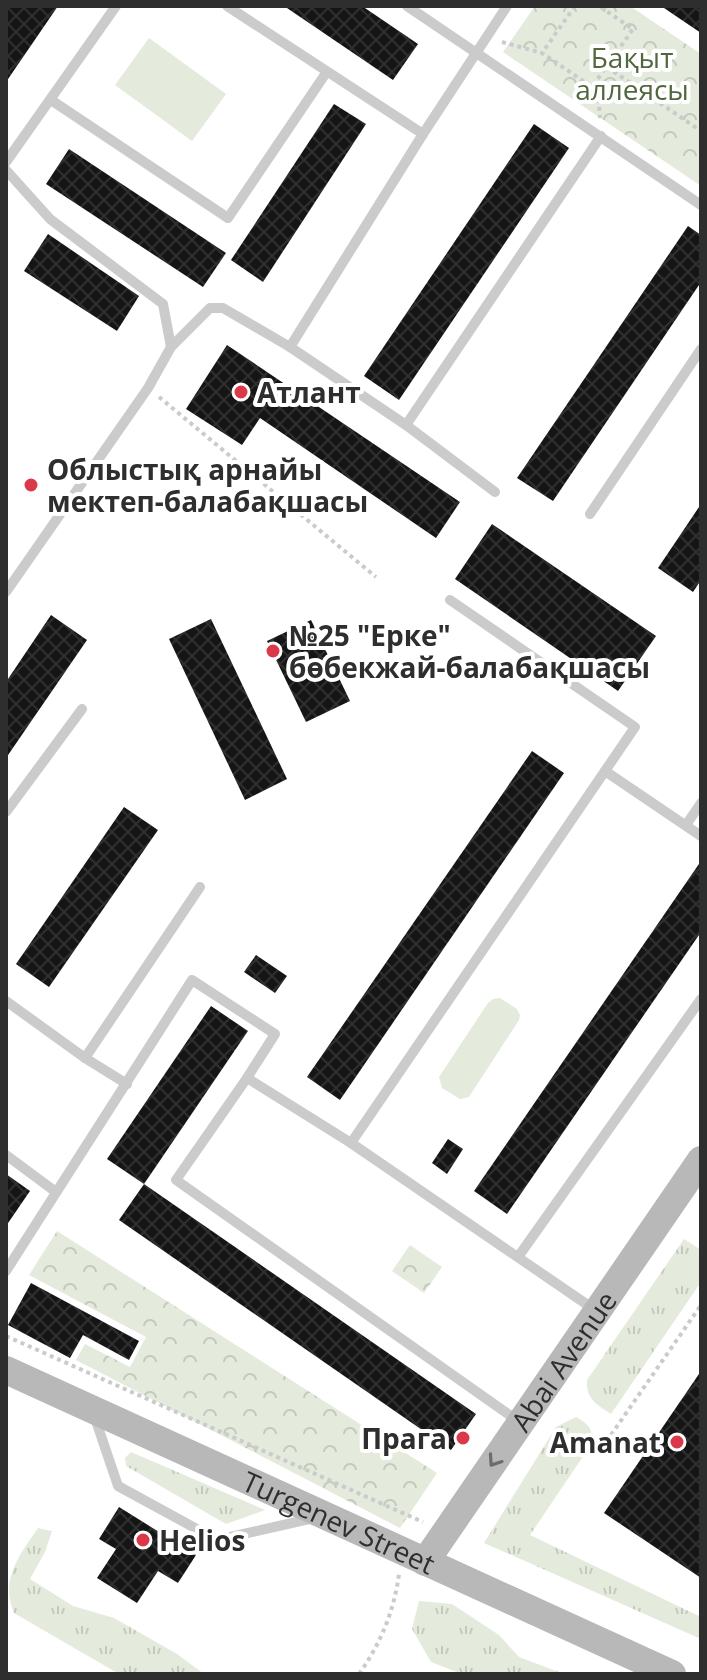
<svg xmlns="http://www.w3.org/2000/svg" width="707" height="1680" viewBox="0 0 707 1680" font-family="'Open Sans',sans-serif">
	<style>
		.grass { fill: url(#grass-tufts) }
		.forest { fill: url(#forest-crowns) }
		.pitch { fill: #e4eadc }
		.building { fill: url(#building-cross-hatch) }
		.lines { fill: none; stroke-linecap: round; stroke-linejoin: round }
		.path { stroke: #cbcbcb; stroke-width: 4; stroke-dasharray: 4 4; stroke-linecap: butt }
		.lane { stroke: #cbcbcb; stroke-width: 10 }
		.secondary { stroke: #b8b8b8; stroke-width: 28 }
		.oneway { stroke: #6c6c6c }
		.poi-dot { fill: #db394a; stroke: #fff; stroke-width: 3 }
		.labels { text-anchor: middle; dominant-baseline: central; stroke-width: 8; stroke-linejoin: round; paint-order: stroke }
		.park-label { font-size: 28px; fill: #52673e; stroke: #fff }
		.poi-label { font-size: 28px; font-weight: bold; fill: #2e2e2e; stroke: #fff; text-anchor: start }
		.street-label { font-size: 28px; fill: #2e2e2e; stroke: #fff }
	</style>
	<defs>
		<pattern id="grass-tufts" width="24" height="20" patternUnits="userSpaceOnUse" patternTransform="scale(2)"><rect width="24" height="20" fill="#e4eadc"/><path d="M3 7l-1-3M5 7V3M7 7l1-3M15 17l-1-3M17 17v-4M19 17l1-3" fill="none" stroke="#c4c9bd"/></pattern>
		<pattern id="forest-crowns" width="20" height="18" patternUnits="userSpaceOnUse" patternTransform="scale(2)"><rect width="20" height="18" fill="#e4eadc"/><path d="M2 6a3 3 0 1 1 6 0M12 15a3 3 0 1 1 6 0" fill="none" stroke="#c4c9bd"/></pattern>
		<pattern id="building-cross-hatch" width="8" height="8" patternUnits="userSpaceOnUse" patternTransform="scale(2)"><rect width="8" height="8" fill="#151515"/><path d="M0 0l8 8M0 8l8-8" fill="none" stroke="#2f2f2f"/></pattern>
	</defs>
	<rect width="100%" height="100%" fill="#fff"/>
	<g class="grass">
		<path d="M684 1239 701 1250V1282L611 1414C596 1404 586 1399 587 1380Z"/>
		<path d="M576 1417C588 1424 593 1428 592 1443L530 1535 701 1617V1639L484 1543 556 1427Z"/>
		<polygon points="131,1452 265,1510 226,1524 126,1466 125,1458"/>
		<path d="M38 1528 52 1531 45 1552 30 1579 73 1606 114 1618 177 1654 204 1674H119L14 1613C0 1579 19 1556 38 1528Z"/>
		<polygon points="419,1601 452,1604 499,1635 519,1657 564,1674 462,1674 431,1662 412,1629"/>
	</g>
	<g class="forest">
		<polygon points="535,6 630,6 701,54 701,186 503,52"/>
		<polygon points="57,1231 437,1473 400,1528 76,1360 85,1344 130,1367 146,1337 29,1275"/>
		<polygon points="410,1245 442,1267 424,1293 392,1271"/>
	</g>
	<g class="pitch">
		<polygon points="149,38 226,94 192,141 115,85"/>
		<polygon points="500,998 517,1009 520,1015 519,1020 469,1097 460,1099 442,1088 439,1077 488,1003 493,999"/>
	</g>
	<g class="building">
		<polygon points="6,6 58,6 6,82"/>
		<polygon points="284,6 362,6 418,44 393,80"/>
		<polygon points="661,6 701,6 701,33"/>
		<polygon points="334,104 366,124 263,282 231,260"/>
		<polygon points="534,124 569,148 399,400 364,376"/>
		<polygon points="69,149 226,253 203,287 46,184"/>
		<polygon points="688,226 701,235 701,282 553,501 517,478"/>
		<polygon points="48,234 139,296 117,331 24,271"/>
		<polygon points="227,345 460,502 436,538 260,418 242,445 186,409"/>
		<polygon points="701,504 701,580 693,592 658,568"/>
		<polygon points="492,524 656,636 618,691 455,579"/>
		<polygon points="51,615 87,640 6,758 6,682"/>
		<polygon points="211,619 287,779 245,800 169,639"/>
		<polygon points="311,620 350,701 306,722 267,641"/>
		<polygon points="532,751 564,773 340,1100 307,1077"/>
		<polygon points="124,807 158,830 49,987 16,964"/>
		<polygon points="701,861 701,932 507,1214 474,1191"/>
		<polygon points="256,955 287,976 275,993 244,972"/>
		<polygon points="211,1006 248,1031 144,1184 107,1159"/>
		<polygon points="448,1139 463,1149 447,1174 432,1163"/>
		<polygon points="6,1174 30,1191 6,1226"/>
		<polygon points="144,1184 476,1414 451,1450 119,1220"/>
		<polygon points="31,1283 139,1341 129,1360 83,1335 70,1358 8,1325"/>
		<polygon points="701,1371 701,1578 604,1513"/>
		<polygon points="119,1507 196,1555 178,1583 158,1571 137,1603 97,1578 116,1549 99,1539"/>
	</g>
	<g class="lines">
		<g class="path">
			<polyline points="575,6 542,53 592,87 633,29 599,6"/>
			<polyline points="502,42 542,53"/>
			<polyline points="607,67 701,131"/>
			<polyline points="597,83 600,118"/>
			<polyline points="159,397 376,577"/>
			<polyline points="6,1336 423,1522"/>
			<polyline points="611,1435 701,1305"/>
			<path d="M359 1674C381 1643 394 1611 399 1574"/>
		</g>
		<g class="lane">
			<polyline points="227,6 423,134"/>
			<polyline points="407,6 701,205"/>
			<polyline points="51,100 228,218 326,73"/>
			<polyline points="6,162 116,6"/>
			<polyline points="6,170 50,219 163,304 171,347"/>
			<polyline points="290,347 423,134 507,6"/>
			<polyline points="406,425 601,136"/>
			<polyline points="590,514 701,349"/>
			<polyline points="6,592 148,388 171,347 210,308 223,308 290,347 406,425 495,492"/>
			<polyline points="605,771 701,836"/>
			<polyline points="6,812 82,709"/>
			<polyline points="686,825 701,803"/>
			<polyline points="6,1001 85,1058 127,1084"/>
			<polyline points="85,1058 200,887"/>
			<polyline points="247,1078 176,1180 518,1421"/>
			<polyline points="351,1143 635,727 450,600"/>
			<polyline points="6,1155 56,1192"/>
			<polyline points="518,1257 701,999"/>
			<polyline points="6,1271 192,980 275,1034 247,1078 351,1143 595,1310"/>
			<polyline points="95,1418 118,1486 217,1540 314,1518"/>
		</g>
		<g class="secondary">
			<path id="s1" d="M6 1370 672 1674"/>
			<path id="s2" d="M425 1562 701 1160"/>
		</g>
	</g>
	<defs><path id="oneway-chevron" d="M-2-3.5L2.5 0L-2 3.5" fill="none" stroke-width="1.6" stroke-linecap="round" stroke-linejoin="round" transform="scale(2)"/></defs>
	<use class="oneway" href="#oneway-chevron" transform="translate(494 1461) rotate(124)"/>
	<g class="poi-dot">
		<circle cx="241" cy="392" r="8"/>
		<circle cx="31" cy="485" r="8"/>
		<circle cx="273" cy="651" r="8"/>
		<circle cx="463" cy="1438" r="8"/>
		<circle cx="677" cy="1442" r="8"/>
		<circle cx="143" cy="1540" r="8"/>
	</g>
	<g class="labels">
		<g class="park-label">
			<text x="632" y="57">Бақыт<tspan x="632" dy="32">аллеясы</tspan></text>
		</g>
		<g class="poi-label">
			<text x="257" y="392">Атлант</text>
			<text x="47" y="469">Облыстық арнайы<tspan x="47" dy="32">мектеп-балабақшасы</tspan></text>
			<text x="289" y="635">№25 "Ерке"<tspan x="289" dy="32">бөбекжай-балабақшасы</tspan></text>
			<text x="447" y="1438" text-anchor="end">Прага</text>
			<text x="661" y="1442" text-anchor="end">Amanat</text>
			<text x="159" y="1540">Helios</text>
		</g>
		<g class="street-label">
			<text stroke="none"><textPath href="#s2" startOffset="244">Abai Avenue</textPath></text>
			<text stroke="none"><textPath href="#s1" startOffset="366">Turgenev Street</textPath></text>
		</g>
	</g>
	<rect width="707" height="1680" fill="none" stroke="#2e2e2e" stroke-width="16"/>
</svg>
